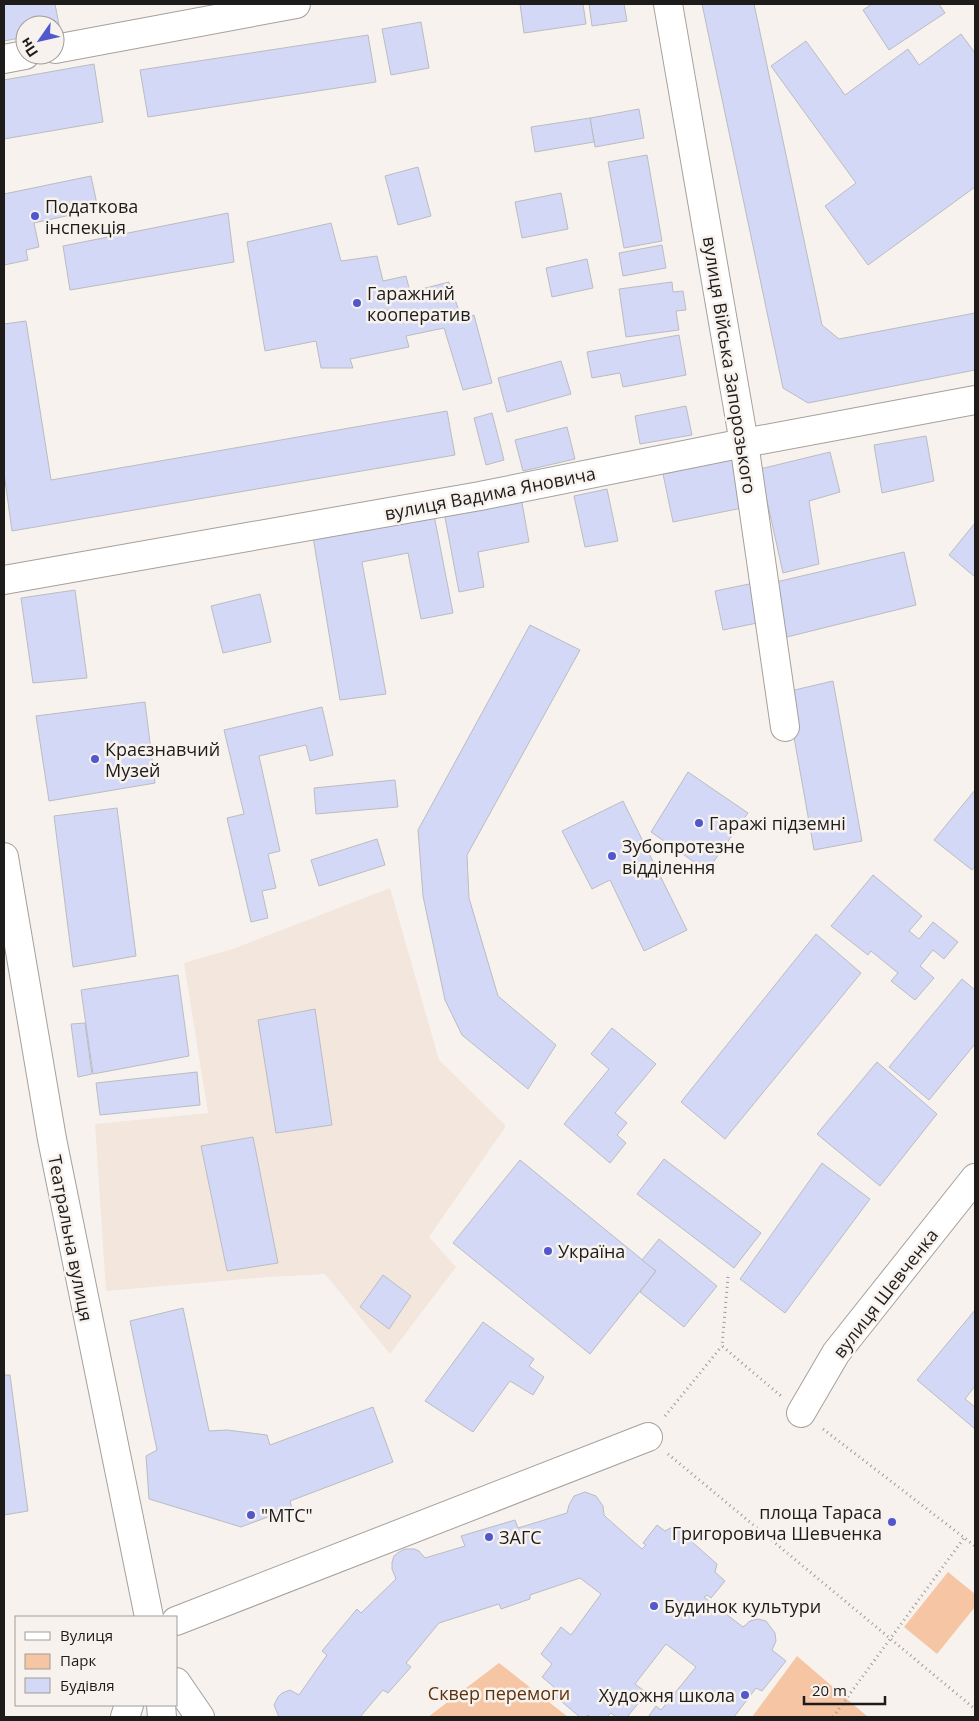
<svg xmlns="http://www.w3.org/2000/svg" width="979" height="1721" viewBox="0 0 979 1721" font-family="'Open Sans',sans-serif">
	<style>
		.built { fill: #f3e6dd }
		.green { fill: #f6c6a4 }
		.building { fill: #d2d8f5; stroke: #bbbcc2 }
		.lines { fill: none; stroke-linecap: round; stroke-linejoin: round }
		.minor-casing { stroke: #a6a09c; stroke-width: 30 }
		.path { stroke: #9e9a97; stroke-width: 3; stroke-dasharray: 1 4; stroke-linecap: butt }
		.minor { stroke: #fff; stroke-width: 28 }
		.poi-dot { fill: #5157cd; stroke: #f8f2ee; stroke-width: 2 }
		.labels { text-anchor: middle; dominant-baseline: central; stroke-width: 5; stroke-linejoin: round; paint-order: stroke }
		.poi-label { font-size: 18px; fill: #1e1c1a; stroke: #f8f2ee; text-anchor: start }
		.street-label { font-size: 18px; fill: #1e1c1a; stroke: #f8f2ee }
		.park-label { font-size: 18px; fill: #5c320d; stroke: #f8f2ee }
	</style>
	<rect width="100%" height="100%" fill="#f8f2ee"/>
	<polygon class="built" points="390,888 439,1060 506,1126 429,1237 456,1267 390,1354 325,1274 269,1277 106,1291 95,1124 208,1113 184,963 233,949"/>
	<g class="green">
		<polygon points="948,1572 975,1594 975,1607 937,1654 904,1627"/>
		<polygon points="797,1656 868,1717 752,1717"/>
		<polygon points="499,1663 568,1717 428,1717"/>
	</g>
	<g class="building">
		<polygon points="4,4 55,4 60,30 55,31 55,25 25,25 25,37 4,41"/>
		<polygon points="520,4 583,4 586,24 524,33"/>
		<polygon points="589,4 624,4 627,21 592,26"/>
		<polygon points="702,4 754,4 822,325 839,339 975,313 975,370 808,403 783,388"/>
		<polygon points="872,4 939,4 945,13 889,50 863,10"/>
		<polygon points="421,22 429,68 391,75 382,29"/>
		<polygon points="961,34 975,53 975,187 868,265 825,206 856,183 771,66 806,41 845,95 908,49 919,65"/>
		<polygon points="368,35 376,82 148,117 140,70"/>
		<polygon points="94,64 103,122 4,139 4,80"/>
		<polygon points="639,109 644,138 595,147 590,118"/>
		<polygon points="590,118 594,142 535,152 531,127"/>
		<polygon points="647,155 662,241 624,248 608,162"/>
		<polygon points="418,167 431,216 398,225 385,176"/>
		<polygon points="91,176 98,209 34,223 39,247 26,250 28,260 4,265 4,194"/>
		<polygon points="561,193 568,229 522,238 515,202"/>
		<polygon points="228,213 234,262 70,290 63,246"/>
		<polygon points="331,223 341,261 377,256 383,281 406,276 410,292 449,282 462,320 474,315 492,383 463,390 444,328 406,336 409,347 350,359 353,368 321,368 316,341 265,351 247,242"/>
		<polygon points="662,245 666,268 623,276 619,253"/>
		<polygon points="587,259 593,288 552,297 546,268"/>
		<polygon points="672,282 673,292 683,291 686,310 676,311 679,330 626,337 619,289"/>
		<polygon points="26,321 51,480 447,411 455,455 12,531 4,473 4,324"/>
		<polygon points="679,335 686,375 623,387 620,373 592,378 587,352"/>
		<polygon points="561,361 571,394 507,412 498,378"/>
		<polygon points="686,406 692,435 640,444 635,416"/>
		<polygon points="492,413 504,460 486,465 474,418"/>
		<polygon points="567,427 575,459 523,471 515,440"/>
		<polygon points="926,436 934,481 882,493 874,445"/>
		<polygon points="830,452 840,492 809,501 819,564 783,573 760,469"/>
		<polygon points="732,459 742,508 673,522 663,474"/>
		<polygon points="607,489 618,541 585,547 574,496"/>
		<polygon points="521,497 529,542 478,552 484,587 459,592 444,512"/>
		<polygon points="434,515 453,613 421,619 408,553 362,562 386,694 340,700 313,537"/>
		<polygon points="975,523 975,577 949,555"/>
		<polygon points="904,552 916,605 787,637 776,582"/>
		<polygon points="754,583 762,622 723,630 715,591"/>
		<polygon points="75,590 87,678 33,683 21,598"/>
		<polygon points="260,594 271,642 223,653 211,606"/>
		<polygon points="530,625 580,650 467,855 469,898 498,996 556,1045 528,1089 462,1035 445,1000 423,896 418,830"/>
		<polygon points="833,681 862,841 814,850 786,692"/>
		<polygon points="145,702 155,783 49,801 36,716"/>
		<polygon points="322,707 333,755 310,761 306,745 259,756 280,851 268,854 276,888 262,891 268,918 251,922 227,818 244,814 224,730"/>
		<polygon points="688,772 748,813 707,871 651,832"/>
		<polygon points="395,780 398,807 316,814 314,788"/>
		<polygon points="975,790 975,866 972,870 934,840"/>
		<polygon points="623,801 687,930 644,951 610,880 592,889 562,831"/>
		<polygon points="117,808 136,956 73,967 54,816"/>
		<polygon points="377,839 385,865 319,886 311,860"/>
		<polygon points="873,875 922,916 909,931 919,939 933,922 958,942 944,959 933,950 920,966 934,978 915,1000 891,981 898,973 871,951 868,955 831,926"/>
		<polygon points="816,934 861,973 725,1139 681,1102"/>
		<polygon points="178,975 189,1056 93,1074 81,990"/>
		<polygon points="962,979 975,990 975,1044 929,1100 889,1067"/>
		<polygon points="315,1009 332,1125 276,1133 258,1020"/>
		<polygon points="85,1023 92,1074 78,1077 71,1024"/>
		<polygon points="612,1028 656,1064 615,1113 627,1123 617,1135 626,1143 610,1163 564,1124 609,1069 591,1054"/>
		<polygon points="877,1062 937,1114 880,1186 817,1134"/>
		<polygon points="197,1072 200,1105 100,1115 96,1083"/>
		<polygon points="253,1137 278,1263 227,1271 201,1146"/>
		<polygon points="664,1159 761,1233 734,1268 637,1194"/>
		<polygon points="520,1160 656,1271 590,1354 453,1243"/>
		<polygon points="822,1163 870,1199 785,1313 740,1279"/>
		<polygon points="659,1239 717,1286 684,1327 640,1292 656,1271 642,1260"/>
		<polygon points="383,1275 411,1296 389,1329 360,1307"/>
		<polygon points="183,1308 209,1431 227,1430 267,1435 270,1445 373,1407 393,1462 290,1501 292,1508 241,1527 149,1499 146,1456 157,1450 130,1321"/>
		<polygon points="975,1310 975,1386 965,1399 975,1407 975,1429 917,1380"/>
		<polygon points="483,1322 534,1359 529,1366 544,1377 533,1395 510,1381 473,1432 425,1401"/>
		<polygon points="4,1375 10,1375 28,1511 4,1515"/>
		<polygon points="585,1492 596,1496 603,1506 604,1515 607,1518 642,1549 646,1545 643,1543 657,1525 665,1531 674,1526 717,1564 715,1572 725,1581 711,1598 707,1595 704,1597 743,1627 750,1621 758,1619 766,1621 775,1633 776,1641 772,1650 786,1661 762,1691 756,1688 734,1717 648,1717 656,1706 661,1710 696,1667 666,1644 635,1684 647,1693 627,1717 616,1717 611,1713 607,1717 591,1717 588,1715 586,1717 580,1717 550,1692 554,1687 542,1677 552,1664 541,1654 561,1627 571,1635 601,1594 580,1578 530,1595 530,1599 501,1609 499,1604 439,1623 406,1663 411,1667 388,1693 383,1690 360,1717 279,1717 274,1705 278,1697 282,1693 290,1690 299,1695 327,1655 322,1651 357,1609 361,1613 396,1579 392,1569 392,1562 394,1556 399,1552 405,1549 414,1549 419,1551 425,1558 465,1546 461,1536 515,1520 518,1528 567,1513 569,1505 574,1496"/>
	</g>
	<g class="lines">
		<g class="minor-casing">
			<g id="minor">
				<polyline points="668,4 744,443 785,727"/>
				<polyline points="55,49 296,4"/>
				<polyline points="4,59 25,55"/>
				<polyline points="4,580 480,496 744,443 975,400"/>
				<polyline points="4,857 52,1139 149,1617"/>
				<polyline points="801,1413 836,1353 975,1178"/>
				<polyline points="176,1621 648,1437"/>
				<polyline points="176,1682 200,1717"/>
				<polyline points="161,1705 162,1717"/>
				<polyline points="125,1717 129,1705"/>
			</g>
		</g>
		<g class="path">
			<polyline points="728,1277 722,1346 781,1396"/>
			<polyline points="665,1416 722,1346"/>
			<polyline points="823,1429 975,1546"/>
			<polyline points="668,1454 975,1709"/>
			<polyline points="833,1717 964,1538"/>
		</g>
		<use href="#minor" class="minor"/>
	</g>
	<g class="poi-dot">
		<circle cx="35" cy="216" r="5"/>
		<circle cx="357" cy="303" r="5"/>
		<circle cx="95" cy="759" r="5"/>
		<circle cx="699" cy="823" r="5"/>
		<circle cx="612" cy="856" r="5"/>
		<circle cx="548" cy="1251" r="5"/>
		<circle cx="251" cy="1515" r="5"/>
		<circle cx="892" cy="1522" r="5"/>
		<circle cx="489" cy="1537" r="5"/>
		<circle cx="654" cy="1606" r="5"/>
		<circle cx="745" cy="1695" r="5"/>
	</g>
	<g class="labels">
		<g class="poi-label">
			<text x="45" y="206">Податкова<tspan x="45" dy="21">інспекція</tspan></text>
			<text x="367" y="293">Гаражний<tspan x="367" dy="21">кооператив</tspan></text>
			<text x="105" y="749">Краєзнавчий<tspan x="105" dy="21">Музей</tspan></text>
			<text x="709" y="823">Гаражі підземні</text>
			<text x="622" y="846">Зубопротезне<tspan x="622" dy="21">відділення</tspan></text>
			<text x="558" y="1251">Україна</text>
			<text x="882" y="1512" text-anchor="end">площа Тараса<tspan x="882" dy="21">Григоровича Шевченка</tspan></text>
			<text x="261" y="1515">"МТС"</text>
			<text x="499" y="1537">ЗАГС</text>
			<text x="664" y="1606">Будинок культури</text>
			<text x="735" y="1695" text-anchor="end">Художня школа</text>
		</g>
		<g class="street-label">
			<text transform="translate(730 365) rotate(81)">вулиця Війська Запорозького</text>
			<text transform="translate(490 493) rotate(-11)">вулиця Вадима Яновича</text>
			<text transform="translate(71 1238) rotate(79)">Театральна вулиця</text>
			<text transform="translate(885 1293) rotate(-52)">вулиця Шевченка</text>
		</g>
		<g class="park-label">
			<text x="499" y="1693">Сквер перемоги</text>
		</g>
	</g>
	<rect width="979" height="1721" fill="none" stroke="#1e1c1a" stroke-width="10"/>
	<rect x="15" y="1616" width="162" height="90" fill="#f8f2ee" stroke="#a19c99"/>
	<rect x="25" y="1632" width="25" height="8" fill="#ffffff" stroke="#a19c99"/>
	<text x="60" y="1641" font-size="15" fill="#1e1c1a">Вулиця</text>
	<rect x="25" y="1654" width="25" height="15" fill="#f6c6a4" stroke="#a19c99"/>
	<text x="60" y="1666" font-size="15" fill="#1e1c1a">Парк</text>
	<rect x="25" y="1678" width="25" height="15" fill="#d2d8f5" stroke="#a19c99"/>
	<text x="60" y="1691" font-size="15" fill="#1e1c1a">Будівля</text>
	<g transform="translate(40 40) rotate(236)"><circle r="24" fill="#f8f2ee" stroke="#a19c99"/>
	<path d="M0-4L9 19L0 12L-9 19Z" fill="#5157cd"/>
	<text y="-8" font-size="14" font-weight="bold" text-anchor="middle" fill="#1e1c1a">Пн</text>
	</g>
	<path d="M804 1696v8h81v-8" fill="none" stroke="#1e1c1a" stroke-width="2.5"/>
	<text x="812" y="1696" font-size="15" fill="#1e1c1a" stroke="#f8f2ee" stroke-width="4" paint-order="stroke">20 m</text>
</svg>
